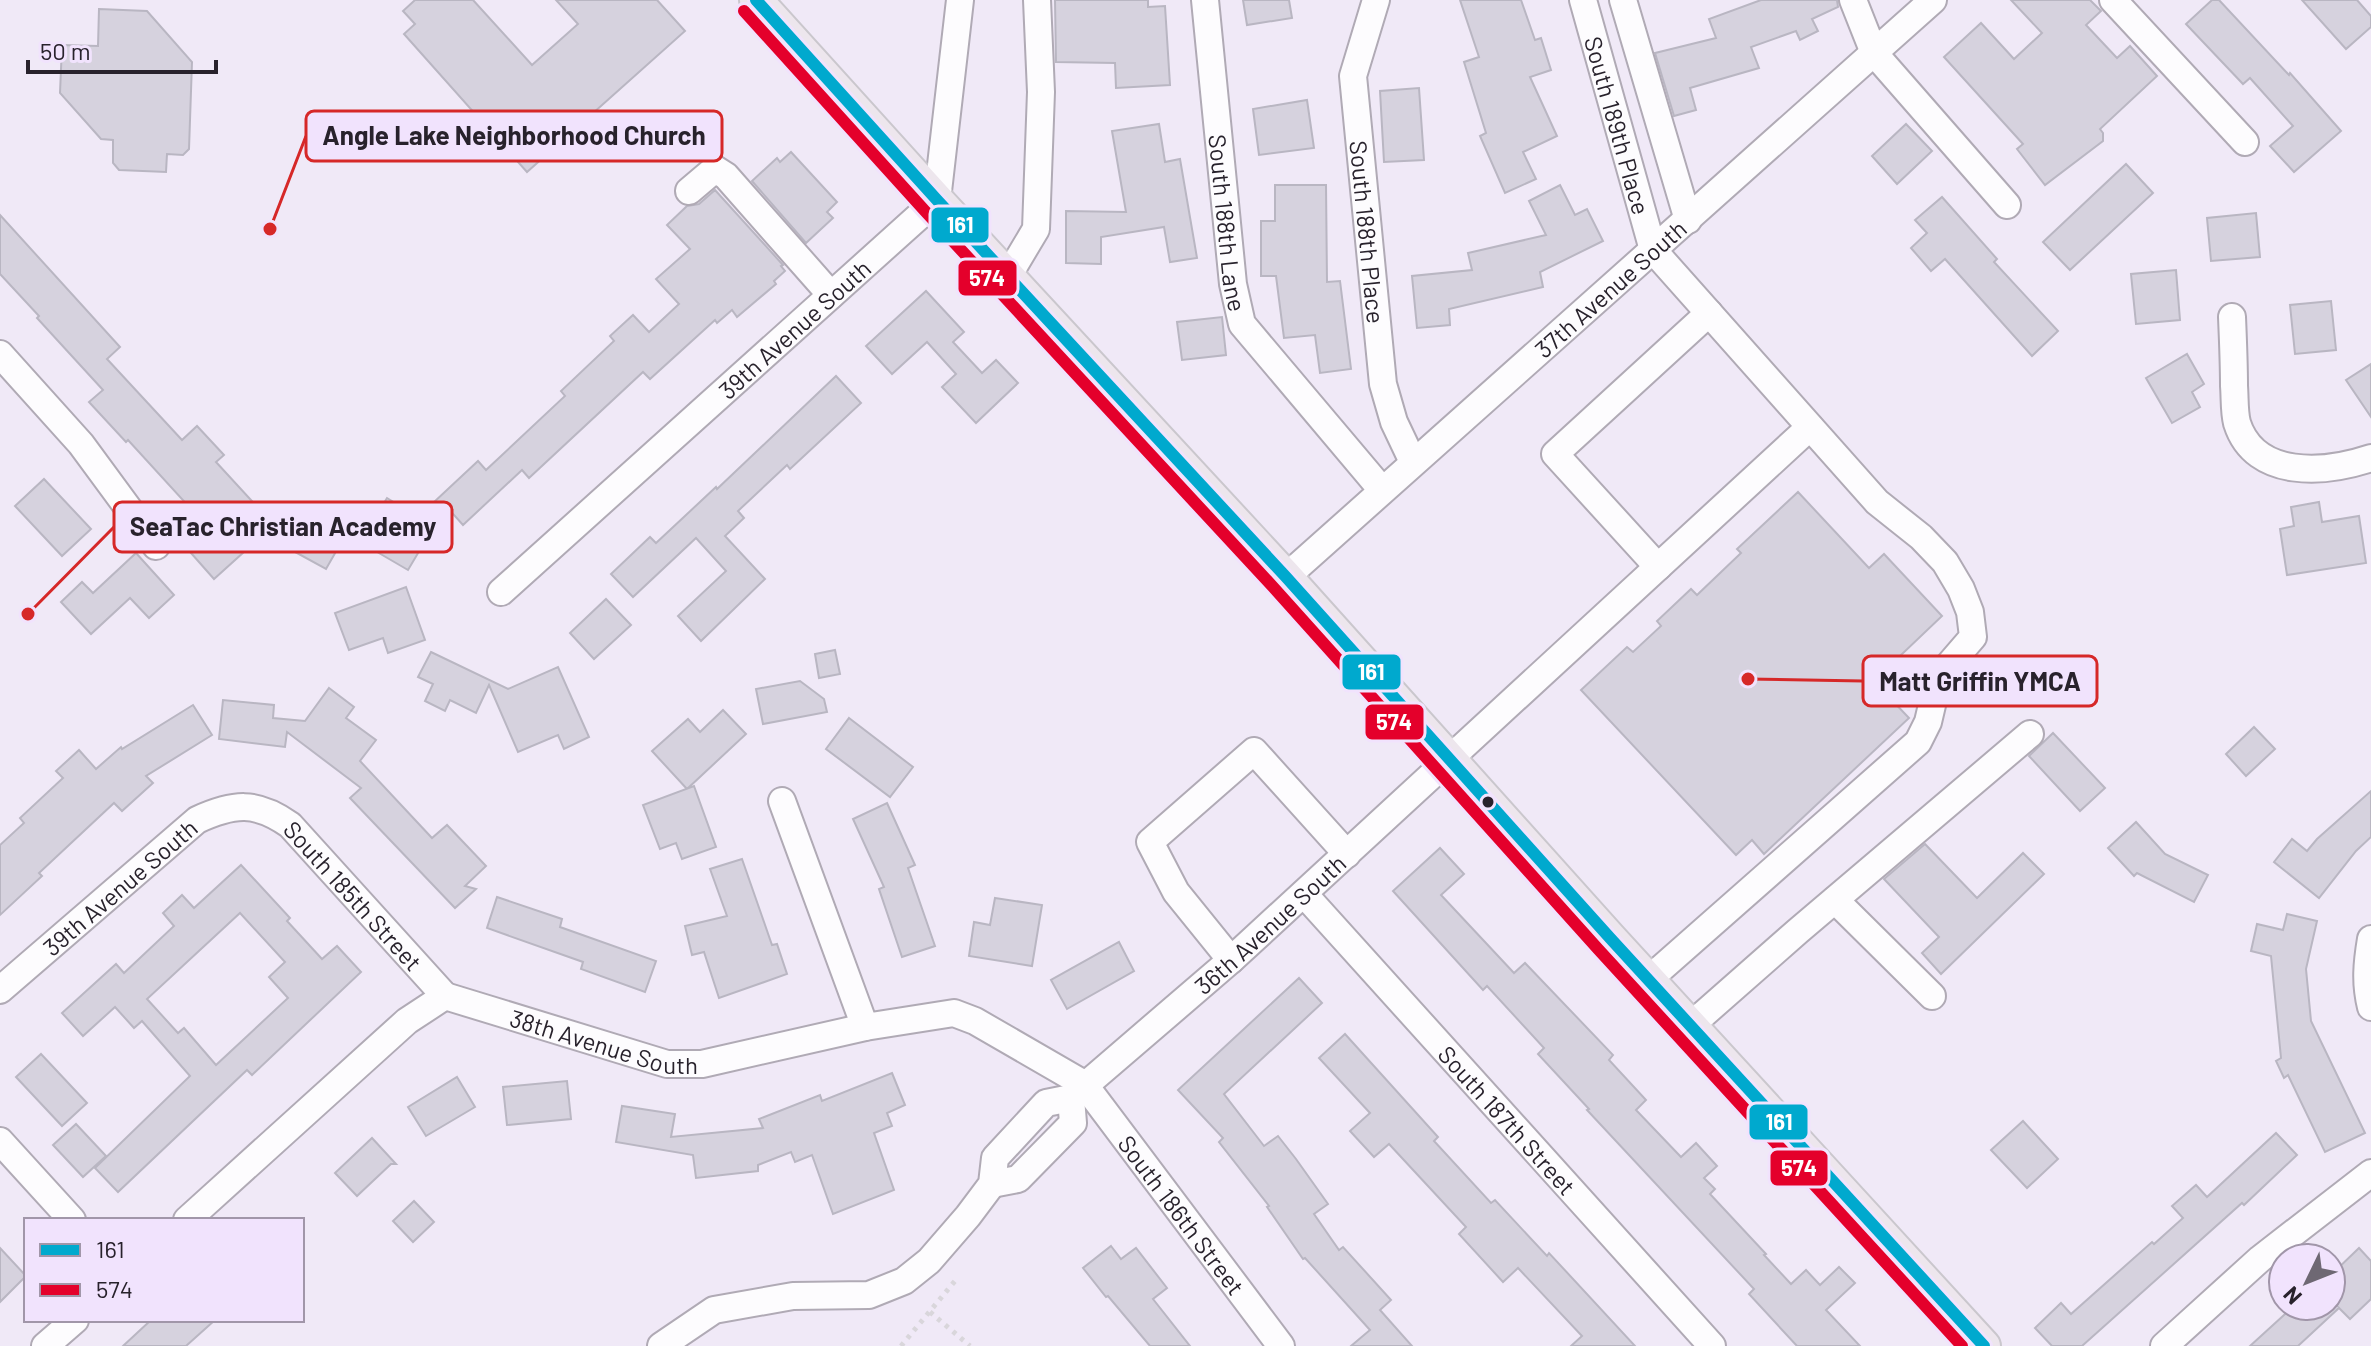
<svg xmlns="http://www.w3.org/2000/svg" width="2371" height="1346" viewBox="0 0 2371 1346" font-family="Barlow,sans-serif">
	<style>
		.building { fill: #d6d2de; stroke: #b9b6c2; stroke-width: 2; fill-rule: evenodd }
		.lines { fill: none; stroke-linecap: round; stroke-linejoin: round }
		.minor-casing { stroke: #b0aab5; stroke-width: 30 }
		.major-casing { stroke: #cac7cd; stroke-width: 36 }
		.path { stroke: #d9d6db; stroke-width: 5; stroke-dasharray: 4 6; stroke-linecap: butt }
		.minor { stroke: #fdfcfe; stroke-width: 26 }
		.major { stroke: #ede6ed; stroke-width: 32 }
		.bus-1-casing { stroke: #f1e3fd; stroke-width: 18 }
		.bus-2-casing { stroke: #f1e3fd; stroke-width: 18 }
		.bus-1 { stroke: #00a9ce; stroke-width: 12 }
		.bus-2 { stroke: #e4002b; stroke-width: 12 }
		.bus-dot { fill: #28222c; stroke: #f1e3fd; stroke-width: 3 }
		.labels { text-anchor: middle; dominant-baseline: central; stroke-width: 6; stroke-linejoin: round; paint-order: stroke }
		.street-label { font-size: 24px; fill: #28222c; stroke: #f1e3fd }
		.leader { fill: none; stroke: #d62828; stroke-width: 3 }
		.callout-dot { fill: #d62828; stroke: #f1e3fd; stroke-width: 3 }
		.callout { fill: #f1e3fd; stroke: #d62828; stroke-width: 3 }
		.callout-label { font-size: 26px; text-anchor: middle; font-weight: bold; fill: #28222c }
		.line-badge { stroke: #f1e3fd; stroke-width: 3 }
		.badge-label { font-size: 22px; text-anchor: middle; font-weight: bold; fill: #fff }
	</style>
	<rect width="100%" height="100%" fill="#f0e9f7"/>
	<g class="building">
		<polygon points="415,0 473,0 532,65 578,24 556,0 657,0 685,31 527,172 404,34 415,24 403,11"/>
		<polygon points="1055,0 1148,0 1148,7 1165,6 1170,85 1116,88 1115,63 1056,62"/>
		<polygon points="1243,0 1289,0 1292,18 1247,25"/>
		<polygon points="1460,0 1521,0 1535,40 1541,38 1551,70 1530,77 1557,136 1523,152 1536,179 1505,193 1480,136 1486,133 1464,62 1479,57"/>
		<polygon points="1761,0 1837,0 1838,7 1812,19 1818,31 1800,40 1796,31 1751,47 1759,68 1690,88 1696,110 1674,116 1655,53 1716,38 1709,19"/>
		<polygon points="2011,0 2090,0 2101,11 2086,25 2117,58 2130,46 2157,76 2100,129 2103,133 2103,141 2045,185 2017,149 2023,144 1944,57 1981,23 2014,59 2042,33"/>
		<polygon points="2212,0 2219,0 2289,75 2290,73 2341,131 2294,172 2270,146 2293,126 2250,78 2243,84 2186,24"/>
		<polygon points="2302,0 2357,0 2371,16 2371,27 2346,49"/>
		<polygon points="99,9 147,11 192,62 189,149 183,155 167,154 166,172 119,170 113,163 113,140 101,139 60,93 62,45 98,46"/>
		<polygon points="1419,88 1424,160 1384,162 1380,91"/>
		<polygon points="1307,100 1314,148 1259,155 1253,109"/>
		<polygon points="1159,124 1165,162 1180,159 1197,258 1170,262 1164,227 1101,237 1101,264 1066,263 1066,211 1126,212 1112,131"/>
		<polygon points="1906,124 1932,151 1897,184 1872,156"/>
		<polygon points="791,152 837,202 827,212 833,218 806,243 752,181 777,158 780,162"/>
		<polygon points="2126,164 2153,193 2070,270 2043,242"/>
		<polygon points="1275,185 1326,185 1327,282 1340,281 1351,369 1320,373 1315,335 1284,338 1276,276 1261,276 1261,221 1275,221"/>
		<polygon points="1560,185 1575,215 1587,209 1603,241 1540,272 1543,287 1449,309 1450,325 1417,328 1412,276 1472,270 1468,253 1546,235 1529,201"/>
		<polygon points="715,190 783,265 781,266 785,271 774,281 776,284 737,317 732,310 717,323 715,320 650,379 643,372 529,478 522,470 463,525 446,506 408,570 360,542 387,498 418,517 478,461 486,470 565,396 561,391 614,341 610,336 633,315 649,332 679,304 656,279 690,249 667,225 687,206 699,204"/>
		<polygon points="1942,197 1997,259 1994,262 2058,331 2032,356 1945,259 1931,271 1911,248 1927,233 1915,220"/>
		<polygon points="2256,213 2260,257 2211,261 2207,218"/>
		<polygon points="0,215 120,347 107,359 182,440 197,426 224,455 216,462 274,525 214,579 191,553 213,533 128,440 126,442 89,402 103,390 37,318 39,316 0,274"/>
		<polygon points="2176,270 2180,320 2136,324 2131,274"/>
		<polygon points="926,291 964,332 953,342 982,373 996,360 1018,383 976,423 942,387 956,374 927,342 892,374 866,346"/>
		<polygon points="2331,301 2336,350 2295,354 2290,305"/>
		<polygon points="1222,317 1226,355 1182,360 1177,322"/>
		<polygon points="2187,354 2204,384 2192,392 2200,407 2172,423 2146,378"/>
		<polygon points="2371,364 2371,417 2346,380"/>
		<polygon points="836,376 861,403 790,469 787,465 738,511 744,518 725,536 765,579 701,641 678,616 726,571 696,538 633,597 611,574 650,537 656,543 716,487 717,489"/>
		<polygon points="44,479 91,529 62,556 15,506"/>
		<polygon points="1798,492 1869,568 1884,554 1942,616 1901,655 1915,669 1887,695 1909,718 1764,854 1752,840 1736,855 1581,690 1627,647 1633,652 1661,626 1657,621 1691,589 1697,595 1741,553 1737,549"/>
		<polygon points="2319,502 2322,522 2359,516 2366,563 2287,575 2280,529 2294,526 2291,507"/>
		<polygon points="302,518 342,541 326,569 286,547"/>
		<polygon points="136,553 174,595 149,618 130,598 91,634 61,602 82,582 93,593"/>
		<polygon points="406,587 425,640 388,653 383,638 349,650 335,613"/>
		<polygon points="606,599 631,625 594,659 570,633"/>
		<polygon points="835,650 840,674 819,678 815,654"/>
		<polygon points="431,652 508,689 558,667 589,737 564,749 558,735 518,752 489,685 476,713 450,700 445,711 425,701 433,684 418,677"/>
		<polygon points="800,681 824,699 827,712 763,724 756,689"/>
		<polygon points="329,688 354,707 346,718 376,740 360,761 432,838 447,825 486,866 465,886 476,889 455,908 350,798 361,788 287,732 285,747 219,739 223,700 274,705 273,718 305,721"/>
		<polygon points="193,705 212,735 146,776 153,783 122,811 114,803 39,873 42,876 0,915 0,845 24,823 20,818 63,778 56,771 79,750 96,769 121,747 122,749"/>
		<polygon points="723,710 746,734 687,789 652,751 688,719 700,732"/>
		<polygon points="849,718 913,767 890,797 826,749"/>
		<polygon points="2254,727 2275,749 2246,776 2226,754"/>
		<polygon points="2053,733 2105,788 2080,811 2029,756"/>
		<polygon points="694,786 716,847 682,859 676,843 660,849 643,805"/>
		<polygon points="2371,791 2371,837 2356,851 2319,898 2274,862 2292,839 2307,851 2317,839"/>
		<polygon points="887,803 915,865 908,868 935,946 902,957 879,889 884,887 853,819"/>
		<polygon points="2136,822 2165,854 2208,875 2194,902 2137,873 2134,876 2108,848"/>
		<polygon points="1925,844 1977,898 2023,853 2044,874 1941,974 1922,953 1939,937 1884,879"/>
		<polygon points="1440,848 1464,874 1441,895 1514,973 1525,963 1613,1055 1609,1060 1646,1100 1636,1110 1681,1157 1696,1143 1717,1166 1704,1178 1715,1189 1710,1194 1766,1254 1764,1255 1791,1284 1806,1270 1820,1285 1839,1267 1855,1283 1826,1310 1860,1346 1797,1346 1749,1294 1754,1289 1587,1110 1589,1109 1538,1054 1544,1048 1487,986 1483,990 1393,891"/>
		<polygon points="742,859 772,945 777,944 787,974 719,998 704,952 692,955 685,926 727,916 710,869"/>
		<path d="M241 865 290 918 287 921 322 959 337 946 361 972 252 1075 247 1070 118 1192 95 1168 190 1076 142 1021 134 1028 115 1007 83 1036 62 1013 116 964 124 973 174 926 163 913 182 895 194 908ZM240 913 285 962 269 977 288 998 216 1065 184 1028 178 1033 147 999Z"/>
		<polygon points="497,897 562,919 560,927 656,961 645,992 581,969 583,962 487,928"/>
		<polygon points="995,898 1042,905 1032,966 969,956 974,922 990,925"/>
		<polygon points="2287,914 2317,921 2306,969 2311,1021 2365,1133 2325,1152 2288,1075 2284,1078 2276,1061 2281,1058 2271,956 2251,951 2257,924 2283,930"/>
		<polygon points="1119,942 1134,971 1067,1009 1051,980"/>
		<polygon points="1299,978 1322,1003 1224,1094 1264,1146 1278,1136 1296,1159 1328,1204 1314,1214 1339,1250 1343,1247 1391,1300 1380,1310 1412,1346 1351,1346 1370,1330 1305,1258 1303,1259 1267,1207 1269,1206 1219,1142 1223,1138 1178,1090"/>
		<polygon points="1345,1034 1438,1137 1434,1141 1491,1203 1495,1200 1547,1256 1549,1253 1635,1346 1571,1346 1582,1336 1518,1268 1503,1282 1459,1234 1466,1227 1389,1144 1374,1157 1350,1131 1370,1113 1319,1058"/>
		<polygon points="41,1054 87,1103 62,1126 16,1077"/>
		<polygon points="892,1073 905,1105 887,1113 892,1126 874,1133 894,1190 833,1214 812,1155 795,1162 791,1152 758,1165 758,1171 696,1178 693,1155 616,1142 622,1106 675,1114 671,1137 763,1128 759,1119 820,1095 822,1101"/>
		<polygon points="457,1077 475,1107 426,1136 408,1107"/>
		<polygon points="567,1081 571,1119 507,1125 503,1087"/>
		<polygon points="2023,1121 2058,1159 2027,1188 1991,1150"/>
		<polygon points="76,1124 106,1156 83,1177 53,1145"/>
		<polygon points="2276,1133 2297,1155 2244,1205 2242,1203 2082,1346 2052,1346 2035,1328 2061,1303 2071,1314 2152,1242 2154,1244 2183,1218 2172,1206 2196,1185 2207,1197"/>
		<polygon points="372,1138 396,1164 391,1164 357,1196 335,1173"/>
		<polygon points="414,1201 434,1222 413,1242 393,1221"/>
		<polygon points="1111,1246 1121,1259 1136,1248 1167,1288 1153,1299 1190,1346 1150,1346 1108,1296 1106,1297 1083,1268"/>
		<polygon points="0,1248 26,1276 0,1302"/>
		<polygon points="2359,1248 2371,1261 2371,1299 2350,1319 2339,1308 2298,1346 2250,1346 2294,1306 2337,1306 2331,1299 2331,1275"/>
		<polygon points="151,1320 215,1320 186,1346 123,1346"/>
	</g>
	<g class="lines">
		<g class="minor-casing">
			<g id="minor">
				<path id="s1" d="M1205 0 1233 284 1242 324 1382 490"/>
				<path id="s2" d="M1376 0 1353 76 1383 384 1394 422 1413 462"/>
				<path id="s3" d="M1583 0 1653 250 1877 502 1921 537 1945 562 1961 589 1970 612 1973 637 1948 666 1936 688 1928 722 1918 742 1648 980"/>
				<polyline points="1623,0 1688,220"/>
				<polyline points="1853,0 1874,53 2007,205"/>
				<polyline points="2113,0 2245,142"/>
				<polyline points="689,191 715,169 726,176 831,295"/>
				<polyline points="1008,276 1036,229 1041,92 1037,0"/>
				<path d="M2232 317C2233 340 2234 363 2234 386 2235 398 2234 411 2237 423 2255 480 2326 473 2371 458"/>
				<polyline points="0,354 81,444 156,546"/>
				<polyline points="1658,567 1555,454 1709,313"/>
				<path id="s4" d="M1286 577 1933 0"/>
				<path id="s5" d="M501 592 937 200 960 0"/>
				<polyline points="782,801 865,1027"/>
				<path id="s6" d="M1304 894 1712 1346"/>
				<polyline points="1835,900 1932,996"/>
				<path d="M2371 939C2367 963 2365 983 2371 1007"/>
				<polyline points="1231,960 1176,892 1150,842 1254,751 1347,854"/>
				<path id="s7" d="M0 990 197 820C234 803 256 801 290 825L445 996"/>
				<path id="s8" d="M445 996 667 1064H702L865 1027 954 1013 975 1021 1084 1084 1281 1346"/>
				<polyline points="1690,1026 1798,931 2030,734"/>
				<path id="s9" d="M1074 1095 1231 960 1810 427"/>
				<polyline points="0,1141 72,1220"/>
				<polyline points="992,1184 1018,1179 1073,1123 1071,1098"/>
				<polyline points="187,1220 407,1021 445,996"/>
				<polyline points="45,1346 75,1320"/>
				<polyline points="661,1346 714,1310 793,1296 869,1295 904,1281 929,1261 968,1216 992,1184 995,1158 1046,1103 1071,1098"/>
				<polyline points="2164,1346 2260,1259 2371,1173"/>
			</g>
		</g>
		<g class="major-casing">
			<polyline id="major" points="756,0 937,200 1286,577 1610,938 1984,1346"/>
		</g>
		<g class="path">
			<polyline points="930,1312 970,1346"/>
			<polyline points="901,1346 955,1281"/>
		</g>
		<use href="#minor" class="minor"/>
		<use href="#major" class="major"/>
		<g class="bus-1-casing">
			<polyline id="bus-1" points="756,0 937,200 1286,577 1610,938 1984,1346"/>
		</g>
		<g class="bus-2-casing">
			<polyline id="bus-2" points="744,11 925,211 1274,588 1598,949 1962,1346"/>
		</g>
		<use href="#bus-1" class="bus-1"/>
		<use href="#bus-2" class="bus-2"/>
	</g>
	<circle class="bus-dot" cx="1488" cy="802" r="7"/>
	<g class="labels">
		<g class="street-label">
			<text stroke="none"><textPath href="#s3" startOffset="130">South 189th Place</textPath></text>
			<text stroke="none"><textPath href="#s1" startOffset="224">South 188th Lane</textPath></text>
			<text stroke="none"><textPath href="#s2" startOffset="236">South 188th Place</textPath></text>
			<text stroke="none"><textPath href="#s4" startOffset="434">37th Avenue South</textPath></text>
			<text stroke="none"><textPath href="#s5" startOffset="394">39th Avenue South</textPath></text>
			<text stroke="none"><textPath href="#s7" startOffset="158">39th Avenue South</textPath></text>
			<text stroke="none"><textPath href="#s7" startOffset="454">South 185th Street</textPath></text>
			<text stroke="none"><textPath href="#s9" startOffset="260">36th Avenue South</textPath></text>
			<text stroke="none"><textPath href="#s8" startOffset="166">38th Avenue South</textPath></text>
			<text stroke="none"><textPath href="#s6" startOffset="304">South 187th Street</textPath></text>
			<text stroke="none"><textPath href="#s8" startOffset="836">South 186th Street</textPath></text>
		</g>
	</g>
	<path class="leader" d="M270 229L306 136M28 614L114 527M1748 679L1863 681"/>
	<g class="callout-dot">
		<circle cx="270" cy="229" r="8"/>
		<circle cx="28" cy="614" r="8"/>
		<circle cx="1748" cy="679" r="8"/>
	</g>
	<g class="callout">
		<rect x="306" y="111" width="416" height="50" rx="8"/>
		<rect x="114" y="502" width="338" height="50" rx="8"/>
		<rect x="1863" y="656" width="234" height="50" rx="8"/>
	</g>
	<g class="callout-label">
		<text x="514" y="145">Angle Lake Neighborhood Church</text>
		<text x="283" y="536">SeaTac Christian Academy</text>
		<text x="1980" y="691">Matt Griffin YMCA</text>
	</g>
	<g class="line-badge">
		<rect x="930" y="206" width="60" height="38" rx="8" fill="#00a9ce"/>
		<rect x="957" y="259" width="61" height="38" rx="8" fill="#e4002b"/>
		<rect x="1341" y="653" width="61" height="38" rx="8" fill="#00a9ce"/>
		<rect x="1364" y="703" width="61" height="38" rx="8" fill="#e4002b"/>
		<rect x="1748" y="1103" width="61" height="38" rx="8" fill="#00a9ce"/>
		<rect x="1769" y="1149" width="60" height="38" rx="8" fill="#e4002b"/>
	</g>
	<g class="badge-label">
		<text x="960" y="233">161</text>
		<text x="987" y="286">574</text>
		<text x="1371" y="680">161</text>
		<text x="1394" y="730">574</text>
		<text x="1779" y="1130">161</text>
		<text x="1799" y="1176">574</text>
	</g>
	<rect x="24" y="1218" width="280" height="104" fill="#f1e3fd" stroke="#a196a9" stroke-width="2"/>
	<rect x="40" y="1244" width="40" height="12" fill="#00a9ce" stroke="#a196a9" stroke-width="2"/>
	<text x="96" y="1258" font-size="24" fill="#28222c">161</text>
	<rect x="40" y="1284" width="40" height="12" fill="#e4002b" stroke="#a196a9" stroke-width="2"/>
	<text x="96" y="1298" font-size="24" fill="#28222c">574</text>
	<g transform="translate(2307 1282) rotate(227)"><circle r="38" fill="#f1e3fd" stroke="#a196a9" stroke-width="2"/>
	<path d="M0-6L14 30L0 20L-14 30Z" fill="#6e6873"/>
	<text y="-12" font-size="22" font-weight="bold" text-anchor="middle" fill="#28222c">N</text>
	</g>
	<path d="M28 60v12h188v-12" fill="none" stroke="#28222c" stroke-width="4"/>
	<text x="40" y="60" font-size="24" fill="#28222c" stroke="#f1e3fd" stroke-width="6" paint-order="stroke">50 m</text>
</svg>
